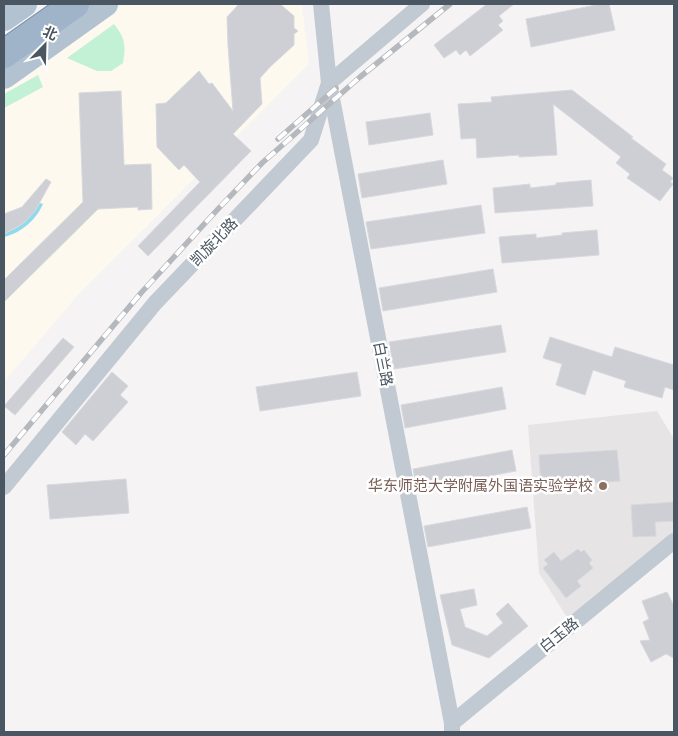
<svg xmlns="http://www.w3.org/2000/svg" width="678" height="736" viewBox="0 0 678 736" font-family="'DM Sans','Noto Sans SC',sans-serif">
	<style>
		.commercial { fill: #fdf9ef }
		.education { fill: #e6e4e5 }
		.green { fill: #c3f1d5 }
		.water { fill: #90daee }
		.building { fill: #cdcfd5; stroke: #d7d9de }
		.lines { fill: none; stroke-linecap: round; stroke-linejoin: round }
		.trunk-casing { stroke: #7690ad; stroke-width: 30 }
		.minor { stroke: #c1cad2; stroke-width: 16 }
		.primary { stroke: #b3c2d1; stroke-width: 26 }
		.trunk { stroke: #9fb4c9; stroke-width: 28 }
		.rail-casing { stroke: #b5b8bd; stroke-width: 5.5 }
		.rail { stroke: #fff; stroke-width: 4; stroke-dasharray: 11; stroke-linecap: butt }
		.education-dot { fill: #8d6e63; stroke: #fff; stroke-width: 2 }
		.labels { text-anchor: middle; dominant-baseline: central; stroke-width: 5; stroke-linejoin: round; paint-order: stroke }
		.street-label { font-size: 15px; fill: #4a5661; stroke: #fff }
		.education-label { font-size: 15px; fill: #785e54; stroke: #fff; text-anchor: end }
	</style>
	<rect width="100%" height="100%" fill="#f5f3f3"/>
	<polygon class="commercial" points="124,4 302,4 309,64 77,296 4,382 4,88"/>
	<polygon class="education" points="657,411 674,439 674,534 568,619 539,573 528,425"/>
	<g class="green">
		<path d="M114 24C125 38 126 45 123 63L111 71H97L67 58Z"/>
		<polygon points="38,75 43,87 4,108 4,94"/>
	</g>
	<path class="water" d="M40 203 43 204C36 220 21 233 4 237V233C20 229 31 217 40 203Z"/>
	<g class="building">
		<polygon points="239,4 280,4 294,16 294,28 298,31 294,34 294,45 271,66 260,78 262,104 233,134 251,151 148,256 138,246 200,182 184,165 179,170 157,147 156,104 166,103 199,71 209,84 212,83 233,111 228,46 227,17"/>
		<polygon points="487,4 514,4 499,16 503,21 498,25 503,30 470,56 466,50 460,55 456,50 444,58 434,45"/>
		<polygon points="601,4 609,4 615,30 531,47 526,19"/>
		<polygon points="572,90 633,137 631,138 666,164 662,170 673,178 670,182 673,184 660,201 627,178 630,174 616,163 621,157 553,104 557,155 519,157 519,155 477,158 476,138 461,139 458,104 492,102 491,97"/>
		<polygon points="121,91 124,165 151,164 152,209 138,210 138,207 98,209 4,302 4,280 83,202 79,93"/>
		<polygon points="430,113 433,135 369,145 366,122"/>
		<polygon points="443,160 447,184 362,198 358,174"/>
		<polygon points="46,179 51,182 35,211 24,223 4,234 4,214 22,207"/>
		<polygon points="591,180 593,206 495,213 493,188 530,184 530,188 556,185 556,183"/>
		<polygon points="481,205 485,233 371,249 366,222"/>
		<polygon points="597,230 599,255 502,263 499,237 536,234 536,238 562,235 562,233"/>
		<polygon points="493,269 497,292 383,311 379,288"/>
		<polygon points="501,325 506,352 394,369 389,342"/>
		<polygon points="550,337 612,357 615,347 674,365 674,390 665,387 662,398 624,387 626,381 593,370 585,395 556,385 562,364 543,358"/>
		<polygon points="63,338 74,347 15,415 4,406"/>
		<polygon points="112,372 128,386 120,395 128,402 93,441 85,434 76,445 62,432"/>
		<polygon points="357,372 361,396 260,411 256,387"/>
		<polygon points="502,387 506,409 405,428 401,405"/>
		<polygon points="512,450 516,471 417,490 413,469"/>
		<polygon points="617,450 620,481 541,486 539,455"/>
		<polygon points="126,479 129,513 50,519 47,485"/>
		<polygon points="674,502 674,521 655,522 656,536 633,537 631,505"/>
		<polygon points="527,507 531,528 428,547 424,526"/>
		<polygon points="578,549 581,552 584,550 592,560 589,563 593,568 577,581 581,586 566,598 543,568 548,564 544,560 554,552 561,561"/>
		<polygon points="474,589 477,605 460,609 465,627 487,636 503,623 496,614 508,603 528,626 489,658 452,645 440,595"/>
		<polygon points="667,592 674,606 674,658 666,654 651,662 640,641 650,640 643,622 649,619 642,601"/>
	</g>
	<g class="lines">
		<g class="trunk-casing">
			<polyline id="trunk" points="4,54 75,4"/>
		</g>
		<g class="minor">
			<polyline points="321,4 329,83 452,723"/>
			<polyline points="4,487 155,303 311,140 329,83 422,4"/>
			<polyline points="452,732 452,723 674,541"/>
		</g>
		<g class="primary">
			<polyline points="4,18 24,4"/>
			<polyline points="4,76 105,4"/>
		</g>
		<use href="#trunk" class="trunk"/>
		<g class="rail-casing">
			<g id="rail">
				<polyline points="278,139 336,88"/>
				<polyline points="4,455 141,293 218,209 262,163 360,77 450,4"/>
			</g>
		</g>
		<use href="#rail" class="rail"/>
	</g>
	<circle class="education-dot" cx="603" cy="486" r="5"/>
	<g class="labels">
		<g class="street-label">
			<text transform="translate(214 242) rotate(-46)">凯旋北路</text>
			<text transform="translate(383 364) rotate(79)">白兰路</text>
			<text transform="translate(559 635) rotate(-39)">白玉路</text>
		</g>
		<g class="education-label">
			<text x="593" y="486">华东师范大学附属外国语实验学校</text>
		</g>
	</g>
	<rect width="678" height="736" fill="none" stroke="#4a5661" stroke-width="10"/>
	<g transform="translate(45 45) rotate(23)" stroke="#ffffff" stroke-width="4" paint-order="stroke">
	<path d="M0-4L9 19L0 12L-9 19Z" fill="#4a5661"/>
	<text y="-8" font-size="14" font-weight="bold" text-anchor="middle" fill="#4a5661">北</text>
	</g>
</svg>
